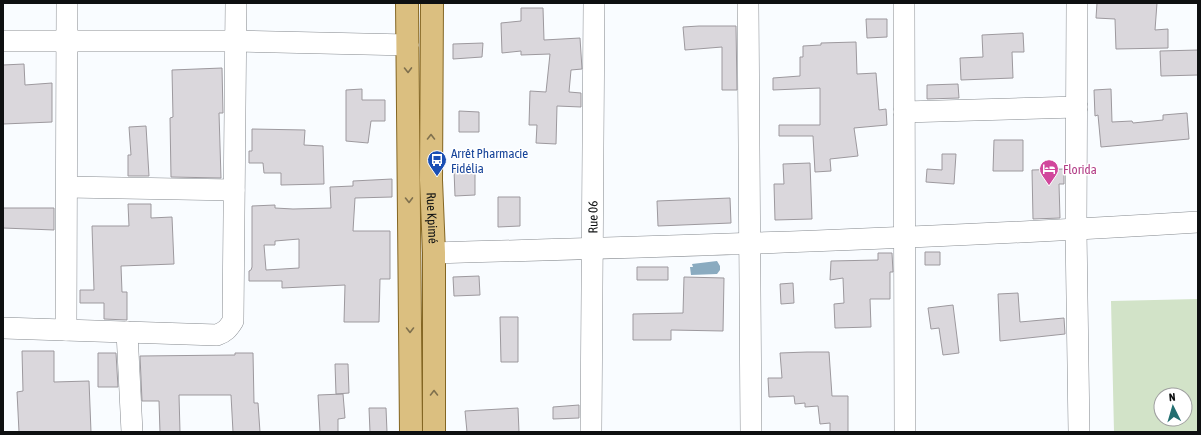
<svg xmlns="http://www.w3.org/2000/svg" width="1201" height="435" font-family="'Asap Condensed',sans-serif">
<rect width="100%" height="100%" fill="#f9fcff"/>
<path fill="#d2e3c8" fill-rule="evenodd" d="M1198 299V432H1114L1111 301ZM1161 395H1185V419H1161Z"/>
<path fill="#8aabc0" d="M717 261 720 266V270L717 274 691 275 690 267H693L692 264Z"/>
<path fill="#dad7dc" stroke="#9d999e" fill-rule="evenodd" d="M1097 3H1157L1155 30 1168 29V48L1116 49 1115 19 1096 18Z
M521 8H543L544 40 580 38 582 69 571 70 569 92 581 93V107L557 106 556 144 536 143 537 125H529L530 91 546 92 550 54 521 55V51L502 53 501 23 521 21Z
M866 19H887V37L867 38Z
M699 26H736L737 90H722V47L685 50 683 27Z
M1023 33 1024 52H1012L1013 78 961 80 960 58 983 57 982 35Z
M856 42 857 74 876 73 879 110 886 109 887 125 854 128 858 156 830 159 831 171 815 172 813 136H779V125H820V88L773 90V78L800 76V57H803V46L821 45V43Z
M483 43 482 57 453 59V44Z
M1198 50V75L1161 76 1160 51Z
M24 64 25 85 52 83V122L3 124V65Z
M222 68 223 113H219L221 178 171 177 170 118 173 117 172 70Z
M958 84 959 98 927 99V85Z
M362 89V100H385V121H371L368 143 346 141V90Z
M1111 89 1112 122 1132 121 1133 123 1163 120V115L1187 113 1189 139 1101 147 1098 115 1095 116 1094 90Z
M459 111 479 112V132H459Z
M146 126 149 176H128V155H131L129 127Z
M252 129 305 130 304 145 323 146 324 184 281 185V173H264L263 163H249V151H252Z
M994 140H1023V171H993Z
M942 154H956L954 184 926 182 927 169 942 170Z
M810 163 812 219 775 220 774 184H784L783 164Z
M475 169V195L455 196 454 170Z
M1064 169V184H1059L1060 218 1033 219 1032 170Z
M392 179V197L355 198 353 231H390V279H380L379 322H344L345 285 282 288V281H249V271L251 270 252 267V206L275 205V208L293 209 331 208 330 187 353 186V181ZM299 239V268L266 270 264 245H275V241Z
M498 197H520V226L498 227Z
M730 198 731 223 658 226 657 201Z
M128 204H151V218L172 217 174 264 121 266 122 292H127V320L104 319V303H80V290H94L92 226H129Z
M3 208H54V230L3 228Z
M925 252H940V265H925Z
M878 253H892L893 272H890V299H870L871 327 835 328 834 304 844 303 843 278 830 280 831 261 878 260Z
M637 267H668V280H637Z
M479 276 480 295 454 296 453 277Z
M684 277 724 278 723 331 671 330V340H633V314L683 313Z
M793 283 794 303 781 304 780 284Z
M1018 293 1020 322 1064 318 1065 334 1000 341 998 294Z
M953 305 959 353 943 355 939 328 931 329 928 308Z
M500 317H518V362H501Z
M22 351H54V382L89 381 91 432H19L17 392 23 391Z
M807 352H829L832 396H848V432H830V423L820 424 818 406 805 407V403L795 404 794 396 769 397 768 378H782L780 353Z
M98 353H116L118 387H98Z
M235 353H253L254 403H258L260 432H233L231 395H179L180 432H160L159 401H142L140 356 235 355Z
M335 364H348L349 393 336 394Z
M343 394 345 418 338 419V432H320L318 395Z
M579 405V418L553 419V407Z
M369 408H386L387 432H370Z
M518 408 519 432H467L465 411Z"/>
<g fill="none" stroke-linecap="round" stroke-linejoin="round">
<defs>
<g id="minor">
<path d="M748 3 751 432"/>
<path d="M904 3 905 432"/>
<path d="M1077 3 1076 230 1079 432"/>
<path d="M3 41H237L408 45"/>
<path d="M904 112 1077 107"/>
<path d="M67 187 234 190"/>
<path d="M434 253C689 246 944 238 1198 222"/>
<path d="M3 328 217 335C225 332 228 329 233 321L236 3"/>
<path d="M66 330 67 3"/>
<path d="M127 332 132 432"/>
<path id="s1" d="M591 432 594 3"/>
</g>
<g id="major">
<path d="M407 3 411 432"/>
<path id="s2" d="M432 3 431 180 434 253V432"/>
</g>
</defs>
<use href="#minor" stroke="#868a8f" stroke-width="22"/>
<use href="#major" stroke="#846623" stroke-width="24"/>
<use href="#minor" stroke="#fff" stroke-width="21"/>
<use href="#major" stroke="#dbbf80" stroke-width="22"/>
</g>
<defs><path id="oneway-chevron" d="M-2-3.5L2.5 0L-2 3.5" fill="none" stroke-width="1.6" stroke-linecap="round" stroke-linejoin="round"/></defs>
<g stroke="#7f704e">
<use href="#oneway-chevron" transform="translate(408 70) rotate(89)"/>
<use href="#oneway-chevron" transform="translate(431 137) rotate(-90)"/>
<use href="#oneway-chevron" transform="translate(409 200) rotate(89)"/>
<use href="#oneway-chevron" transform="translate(410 330) rotate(90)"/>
<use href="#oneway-chevron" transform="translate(434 393) rotate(-90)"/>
</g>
<defs>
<symbol id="bus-pin" viewBox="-11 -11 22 30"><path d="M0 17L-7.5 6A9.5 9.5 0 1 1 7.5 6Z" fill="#1a4fb4" stroke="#fff"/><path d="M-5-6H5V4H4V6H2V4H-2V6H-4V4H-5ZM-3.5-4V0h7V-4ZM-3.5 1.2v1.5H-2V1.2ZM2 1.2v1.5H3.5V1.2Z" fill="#fff"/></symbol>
<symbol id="hotel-pin" viewBox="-11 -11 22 30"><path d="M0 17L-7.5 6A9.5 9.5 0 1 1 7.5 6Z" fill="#d1479c" stroke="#fff"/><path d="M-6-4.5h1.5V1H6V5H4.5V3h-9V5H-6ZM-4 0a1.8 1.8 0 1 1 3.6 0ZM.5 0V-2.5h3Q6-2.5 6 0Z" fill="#fff"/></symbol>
</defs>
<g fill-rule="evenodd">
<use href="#bus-pin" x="426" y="149" width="22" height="30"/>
<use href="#hotel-pin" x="1038" y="158" width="22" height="30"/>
</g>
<g text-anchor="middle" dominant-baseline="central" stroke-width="3" stroke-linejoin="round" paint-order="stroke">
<g font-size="13" fill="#164399" stroke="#fff" text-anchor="start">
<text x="451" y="153">Arrêt Pharmacie<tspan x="451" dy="15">Fidélia</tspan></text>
</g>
<g font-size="13" fill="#b23c85" stroke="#fff" text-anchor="start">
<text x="1063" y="169">Florida</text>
</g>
<g font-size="13" fill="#0e1011" stroke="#fff">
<text stroke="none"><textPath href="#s2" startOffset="215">Rue Kpimé</textPath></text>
<text stroke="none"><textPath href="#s1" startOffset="215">Rue 06</textPath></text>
</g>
</g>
<rect width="1201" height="435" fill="none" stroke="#0e1011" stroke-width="8"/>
<g transform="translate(1173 407) rotate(355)"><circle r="19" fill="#ffffff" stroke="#9f9fa0"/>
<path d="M0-3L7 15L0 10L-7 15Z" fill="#226e70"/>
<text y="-6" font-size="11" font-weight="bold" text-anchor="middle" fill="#0e1011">N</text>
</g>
</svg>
